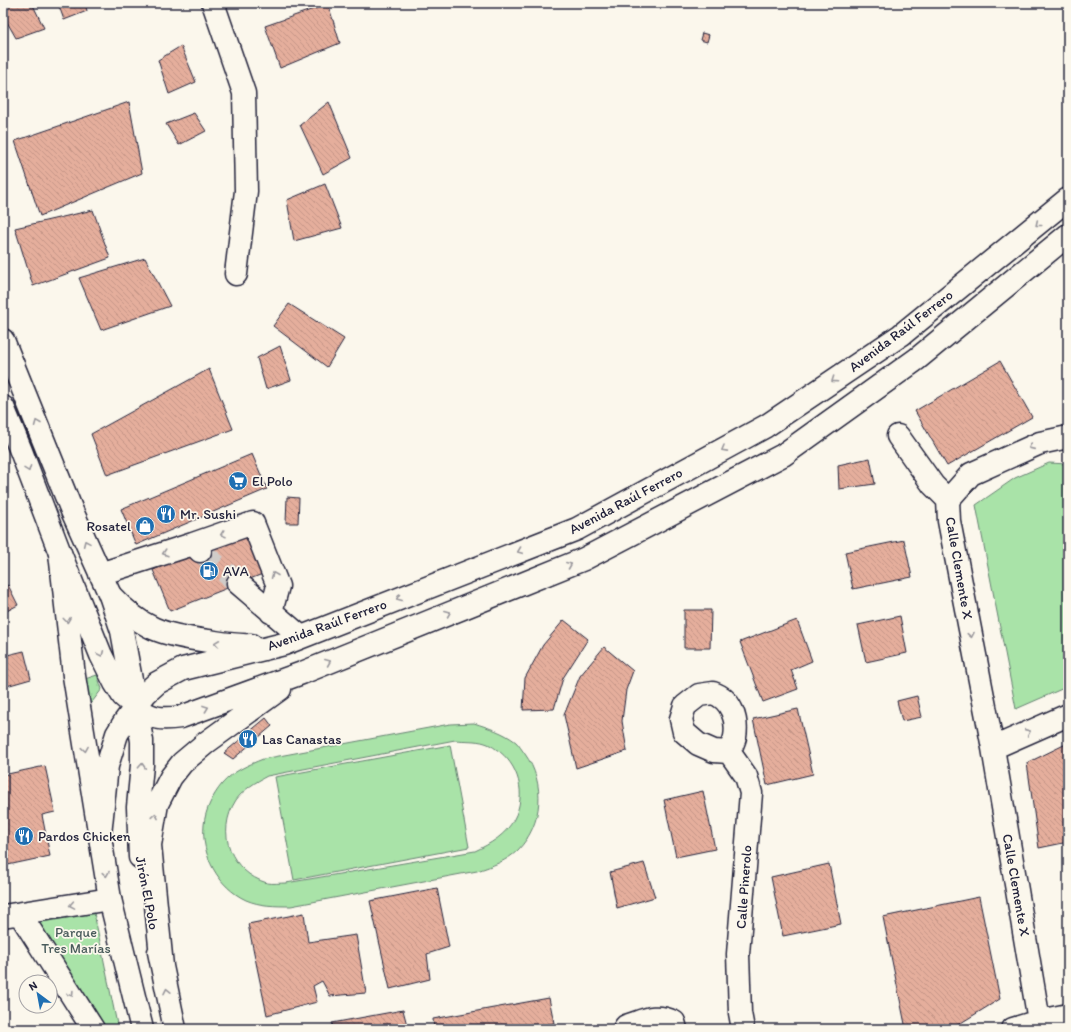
<svg xmlns="http://www.w3.org/2000/svg" width="1071" height="1032" font-family="Itim,sans-serif">
<defs>
<pattern id="grass-tufts" width="24" height="20" patternUnits="userSpaceOnUse"><rect width="24" height="20" fill="#a9e3a8"/><path d="M3 7l-1-3M5 7V3M7 7l1-3M15 17l-1-3M17 17v-4M19 17l1-3" fill="none" stroke="#91c292"/></pattern>
<pattern id="building-back-hatch" width="6" height="6" patternUnits="userSpaceOnUse"><rect width="6" height="6" fill="#e5ae9c"/><path d="M-1 5l2 2M0 0l6 6M5-1l2 2" fill="none" stroke="#c49587"/></pattern>
</defs>
<rect width="100%" height="100%" fill="#fbf7ec"/>
<filter id="ink" filterUnits="userSpaceOnUse"><feTurbulence type="fractalNoise" baseFrequency=".025" numOctaves="2"/><feDisplacementMap in="SourceGraphic" scale="8" xChannelSelector="R" yChannelSelector="G"/><feConvolveMatrix kernelMatrix="1 2 1 2 8 2 1 2 1" color-interpolation-filters="sRGB"/></filter>
<g filter="url(#ink)">
<path fill="url(#grass-tufts)" stroke="#668272" d="M97 675 102 689 86 710 82 680Z"/>
<path fill="#a9e3a8" stroke="#668272" fill-rule="evenodd" d="M1049 463 1068 464V682L1064 688 1016 709 976 505 1015 478Z
M474 723C489 728 503 732 516 742 519 745 522 750 525 754 546 783 543 824 518 850 507 861 492 866 477 871L291 906C275 906 260 906 246 900 218 887 201 855 204 825 205 810 213 795 222 784 233 771 248 765 263 759L450 724ZM455 740C464 741 476 740 485 743 489 744 493 747 496 749 519 764 527 795 514 819 506 835 490 844 475 851L286 883C280 883 273 884 267 883 231 872 215 833 236 800 244 789 256 782 267 776Z
M450 745 469 847 294 880 275 777Z
M94 913 118 1029H103L36 922Z"/>
<path fill="url(#building-back-hatch)" stroke="#22223b" d="M3 3H32L44 28 16 38 3 15Z
M58 3H85L87 11 64 20Z
M328 4 340 43 280 68 265 26Z
M702 33 709 35 707 42 700 40Z
M181 46 196 82 169 94 158 60Z
M129 102 142 173 40 216 15 141Z
M329 102 352 158 323 174 300 125Z
M194 113 206 131 179 145 166 124Z
M325 184 342 228 294 241 287 200Z
M93 210 110 258 33 286 15 228Z
M145 258 170 306 101 330 79 278Z
M289 304 344 339 327 367 273 326Z
M280 346 291 380 266 389 257 358Z
M1000 361 1032 417 947 466 915 411Z
M209 369 233 429 107 475 91 434Z
M252 454 267 489 136 545 121 509Z
M870 458 875 484 839 489 838 465Z
M287 497 299 498 298 523H286Z
M248 531 265 573 170 611 153 570Z
M904 540 912 577 853 589 845 552Z
M8 585 18 605 3 613V588Z
M684 610H711L710 648H684Z
M900 616 907 653 866 662 858 625Z
M564 620 588 639 563 678 554 709 523 710 525 678 543 645Z
M797 620 812 661 791 670 798 689 763 702 740 642Z
M604 647 633 671 626 690 622 721 627 751 576 768 564 715 580 676Z
M24 651 31 679 3 687V656Z
M917 696 922 717 902 721 897 701Z
M798 709 813 774 767 785 753 719Z
M266 718 272 726 233 759 224 753Z
M1068 743V842L1039 848 1027 763Z
M45 766 55 812 42 815 50 856 3 866V775Z
M703 791 715 849 676 857 664 800Z
M644 863 655 897 617 908 610 872Z
M829 864 841 924 783 936 771 877Z
M437 888 449 947 427 954 430 979 390 989 370 901Z
M979 897 1000 999 951 1029H906L883 917Z
M304 913 308 942 356 935 366 993 330 996 322 981 313 986 317 1002 267 1015 248 924Z
M549 998 554 1023 526 1029H434L433 1019Z
M403 1010 408 1029H334L332 1023Z"/>
<g fill="none" stroke-linecap="round" stroke-linejoin="round">
<path stroke="#d0ccc9" stroke-width="22" stroke-dasharray="22 11" stroke-linecap="butt" d="M200 551 238 583"/>
<defs>
<path id="minor" d="M213 3 244 93 246 191 236 274
M3 340 72 511 110 595 122 631 136 707
M3 407 21 451 60 553 101 655 115 683 123 696 136 707
M898 436 933 485 948 500
M193 544 253 523 278 586 271 612
M100 574 193 544 200 551
M238 583 300 636
M713 693C731 699 738 719 735 737 734 742 731 747 729 752L714 751 698 744 684 732 681 719 685 706 699 695Z
M993 748 1068 715
M729 752 746 776 751 793 738 954 740 1013 743 1029
M20 914 93 1029
M3 916 110 899
M1039 1021 993 748 949 521 948 500 971 474 1040 443 1068 437
M624 1029 626 1026C645 1020 655 1013 674 1022L676 1029
M1013 1029 1039 1021 1068 1015"/>
<path id="major" d="M60 553 74 676 110 899 142 1029
M110 595C142 629 162 635 208 641 222 643 236 646 251 645
M136 707C152 719 161 720 181 717L302 673 584 559 783 455 917 359 1068 235
M136 707 142 741V765L138 807 140 857
M100 835 107 766 117 734 125 721 146 693 157 683 183 669 284 644 577 529 766 426 901 335 1068 199
M159 952 175 1029
M162 966 150 845 157 804 171 777 182 763 207 742 280 689"/>
</defs>
<use href="#minor" stroke="#22223b" stroke-width="25"/>
<use href="#major" stroke="#22223b" stroke-width="25"/>
<use href="#minor" stroke="#fbf7ec" stroke-width="22"/>
<use href="#major" stroke="#fbf7ec" stroke-width="22"/>
</g>
<defs><path id="oneway-chevron" d="M-2-3.5L2.5 0L-2 3.5" fill="none" stroke-width="1.6" stroke-linecap="round" stroke-linejoin="round"/></defs>
<g stroke="#99979c">
<use href="#oneway-chevron" transform="translate(1038 224) rotate(141)"/>
<use href="#oneway-chevron" transform="translate(834 380) rotate(146)"/>
<use href="#oneway-chevron" transform="translate(37 423) rotate(-112)"/>
<use href="#oneway-chevron" transform="translate(1031 447) rotate(156)"/>
<use href="#oneway-chevron" transform="translate(724 449) rotate(151)"/>
<use href="#oneway-chevron" transform="translate(28 469) rotate(69)"/>
<use href="#oneway-chevron" transform="translate(223 534) rotate(161)"/>
<use href="#oneway-chevron" transform="translate(86 543) rotate(-114)"/>
<use href="#oneway-chevron" transform="translate(520 551) rotate(159)"/>
<use href="#oneway-chevron" transform="translate(165 553) rotate(162)"/>
<use href="#oneway-chevron" transform="translate(569 565) rotate(-22)"/>
<use href="#oneway-chevron" transform="translate(274 575) rotate(-112)"/>
<use href="#oneway-chevron" transform="translate(399 598) rotate(159)"/>
<use href="#oneway-chevron" transform="translate(448 613) rotate(-22)"/>
<use href="#oneway-chevron" transform="translate(67 620) rotate(83)"/>
<use href="#oneway-chevron" transform="translate(971 635) rotate(79)"/>
<use href="#oneway-chevron" transform="translate(217 643) rotate(-172)"/>
<use href="#oneway-chevron" transform="translate(101 654) rotate(66)"/>
<use href="#oneway-chevron" transform="translate(328 662) rotate(-23)"/>
<use href="#oneway-chevron" transform="translate(206 708) rotate(-20)"/>
<use href="#oneway-chevron" transform="translate(1028 732) rotate(-24)"/>
<use href="#oneway-chevron" transform="translate(85 749) rotate(81)"/>
<use href="#oneway-chevron" transform="translate(142 766) rotate(-87)"/>
<use href="#oneway-chevron" transform="translate(155 816) rotate(-80)"/>
<use href="#oneway-chevron" transform="translate(106 874) rotate(81)"/>
<use href="#oneway-chevron" transform="translate(72 905) rotate(170)"/>
<use href="#oneway-chevron" transform="translate(167 991) rotate(-102)"/>
<use href="#oneway-chevron" transform="translate(71 994) rotate(58)"/>
</g>
</g>
<defs>
<symbol id="supermarket-disc" viewBox="-11 -11 22 22"><circle r="9.5" fill="#1f6fb2" stroke="#fbf7ec"/><path d="M-6-5.5h2.5l.6 2H6L4.5 2H-2.5L-4.4-4H-6ZM-1.5 3.2a1.3 1.3 0 1 0 .1 0ZM3 3.2a1.3 1.3 0 1 0 .1 0Z" fill="#fff"/></symbol>
<symbol id="restaurant-disc" viewBox="-11 -11 22 22"><circle r="9.5" fill="#1f6fb2" stroke="#fbf7ec"/><path d="M-5-6h1v4h1v-4h1v4h1v-4h1v5L-1.5 .5V6h-2V.5L-5-1ZM5-6V6H3V1.5H1.5Q1.5-4 5-6Z" fill="#fff"/></symbol>
<symbol id="shop-disc" viewBox="-11 -11 22 22"><circle r="9.5" fill="#1f6fb2" stroke="#fbf7ec"/><path d="M-5-2.5h2.3a2.7 3.5 0 0 1 5.4 0H5L5.5 6h-11ZM-1.5-2.5h3a1.5 2.3 0 0 0-3 0Z" fill="#fff"/></symbol>
<symbol id="fuel-disc" viewBox="-11 -11 22 22"><circle r="9.5" fill="#1f6fb2" stroke="#fbf7ec"/><path d="M-5.5-6h7V0h2V4h1.3V-2.5L3-4.5l.8-.8L6-3V5H2.5V1h-1V6h-7ZM-4.2-4.7v3.2H.2V-4.7Z" fill="#fff"/></symbol>
</defs>
<g fill-rule="evenodd">
<use href="#supermarket-disc" x="227" y="470" width="22" height="22"/>
<use href="#restaurant-disc" x="155" y="503" width="22" height="22"/>
<use href="#shop-disc" x="134" y="515" width="22" height="22"/>
<use href="#fuel-disc" x="198" y="560" width="22" height="22"/>
<use href="#restaurant-disc" x="237" y="728" width="22" height="22"/>
<use href="#restaurant-disc" x="13" y="825" width="22" height="22"/>
</g>
<g text-anchor="middle" dominant-baseline="central" stroke-width="3.5" stroke-linejoin="round" paint-order="stroke">
<g font-size="14" fill="#22223b" stroke="#fbf7ec">
<text transform="translate(901 331) rotate(-37)">Avenida Raúl Ferrero</text>
<text transform="translate(626 501) rotate(-28)">Avenida Raúl Ferrero</text>
<text transform="translate(959 568) rotate(80)">Calle Clemente X</text>
<text transform="translate(327 625) rotate(-20)">Avenida Raúl Ferrero</text>
<text transform="translate(1016 885) rotate(80)">Calle Clemente X</text>
<text transform="translate(744 887) rotate(-86)">Calle Pinerolo</text>
<text transform="translate(147 893) rotate(79)">Jirón El Polo</text>
</g>
<g font-size="14" fill="#22223b" stroke="#fbf7ec" text-anchor="start">
<text x="252" y="481">El Polo</text>
<text x="180" y="514">Mr. Sushi</text>
<text x="131" y="526" text-anchor="end">Rosatel</text>
<text x="223" y="571">AVA</text>
<text x="262" y="739">Las Canastas</text>
<text x="38" y="836">Pardos Chicken</text>
</g>
<g font-size="14" fill="#4a5c5c" stroke="#fbf7ec">
<text x="76" y="932">Parque<tspan x="76" dy="16">Tres Marías</tspan></text>
</g>
</g>
<rect width="1071" height="1032" fill="none" stroke="#fbf7ec" stroke-width="16"/>
<rect x="8" y="8" width="1055" height="1016" fill="none" stroke="#22223b" stroke-width="1.5" filter="url(#ink)"/>
<g transform="translate(38 994) rotate(328)"><circle r="19" fill="#fbf7ec" stroke="#a4a2a5"/>
<path d="M0-3L7 15L0 10L-7 15Z" fill="#1f6fb2"/>
<text y="-6" font-size="11" font-weight="bold" text-anchor="middle" fill="#22223b">N</text>
</g>
</svg>
